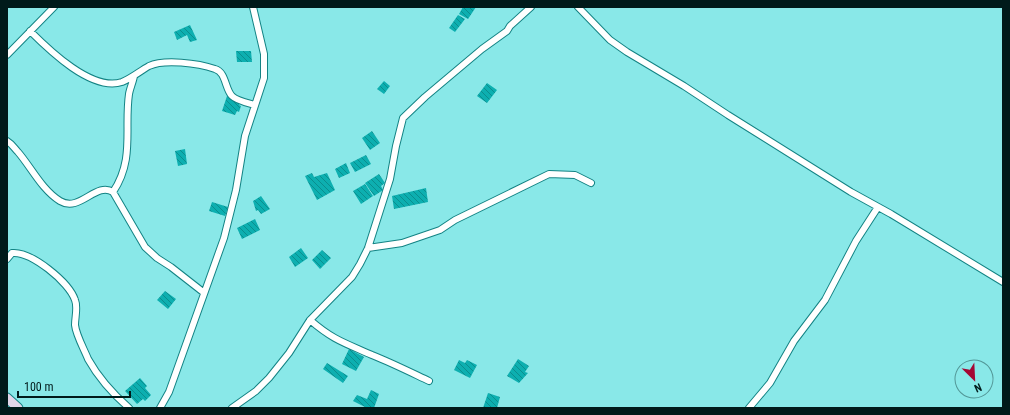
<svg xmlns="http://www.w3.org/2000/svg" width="1010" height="415" font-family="'Roboto Condensed',sans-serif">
<defs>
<pattern id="building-back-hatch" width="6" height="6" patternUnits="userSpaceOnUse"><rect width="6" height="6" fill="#0dafb0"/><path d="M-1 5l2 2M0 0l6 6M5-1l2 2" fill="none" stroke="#0a8e8e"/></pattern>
</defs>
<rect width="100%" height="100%" fill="#89e8e8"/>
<path fill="url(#building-back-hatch)" d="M463 7H476L468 19 459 14Z
M458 15 465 19 455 32 449 28Z
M190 25 197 40 190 42 187 35 177 40 174 32Z
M236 51H251L252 62H237Z
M384 81 390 86 384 94 377 89Z
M487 83 497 90 487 103 477 96Z
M227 96 241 101 239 105 241 106 239 112 237 111 235 115 222 111Z
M372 131 380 143 370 150 362 138Z
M185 149 187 164 178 166 175 151Z
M366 155 371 164 355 172 350 163Z
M346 163 350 173 339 178 335 169Z
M312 173 314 177 327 173 335 190 317 200 305 176Z
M379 174 385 183 381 186 383 190 374 196 365 183Z
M365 184 373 196 361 204 353 191Z
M426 188 428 202 394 209 392 196Z
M261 196 270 209 261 214 258 210 256 211 253 201Z
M212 202 228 207 225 216 209 211Z
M255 219 260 230 242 239 237 228Z
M301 248 308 258 295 267 289 257Z
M322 250 331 258 320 269 312 260Z
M165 291 176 299 168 309 157 300Z
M349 349 364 357 356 371 342 364Z
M518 359 529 366 525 372 528 373 519 383 507 376Z
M459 360 465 363 467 360 477 365 470 378 454 370Z
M327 363 348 376 343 383 323 369Z
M140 378 147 386 145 388 151 395 145 401 143 399 137 404 125 391Z
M371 390 379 394 374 408H367L353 401 357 395 367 399Z
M488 393 500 397 497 408H483Z"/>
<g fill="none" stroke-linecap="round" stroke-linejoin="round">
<defs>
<path id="minor" d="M578 7 610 40 627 52 684 86 728 115 851 192 891 214 1003 282
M30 31C49 50 92 92 122 82 132 78 140 71 149 66 164 59 198 63 215 69 226 72 225 89 232 96 237 101 248 103 255 105
M7 55 54 7
M134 76C133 82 130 88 129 94 124 129 135 159 113 192L145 247 157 258 171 267 203 292
M7 141C12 144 14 148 18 152 31 167 42 190 60 201 80 213 96 181 113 192
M368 248 402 243 440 230 455 220 549 174 575 175 591 183
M7 259 12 253C31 251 69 282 75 300 78 307 75 317 75 325 76 335 84 349 88 359 98 377 113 394 129 408
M310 320C333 340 345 343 372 355 392 363 410 372 429 381
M160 408 169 392 224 238 236 190 245 136 264 78V54L253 7
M232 408 256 391 269 378 289 353 310 320 352 277 360 264 368 248 390 179 396 146 403 118 425 97 482 49 507 31 510 26 531 7
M749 408 770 383 794 341 825 300 856 241 878 207"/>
<path id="secondary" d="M7 398 18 408"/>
</defs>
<use href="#minor" stroke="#138384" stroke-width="8"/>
<use href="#secondary" stroke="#138384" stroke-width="11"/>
<use href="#minor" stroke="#fff" stroke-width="6"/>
<use href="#secondary" stroke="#e3d6e9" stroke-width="9"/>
</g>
<rect width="1010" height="415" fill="none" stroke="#001a1a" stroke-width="16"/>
<g transform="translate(974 379) rotate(156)"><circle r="19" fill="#89e8e8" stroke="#529696"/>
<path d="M0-3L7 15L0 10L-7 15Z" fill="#a40834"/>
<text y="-6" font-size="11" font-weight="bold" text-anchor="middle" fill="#001a1a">N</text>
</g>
<path d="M18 391v6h112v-6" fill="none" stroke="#001a1a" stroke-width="2"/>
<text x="24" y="391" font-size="12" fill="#001a1a" stroke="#89e8e8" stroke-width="3" paint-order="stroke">100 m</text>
</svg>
